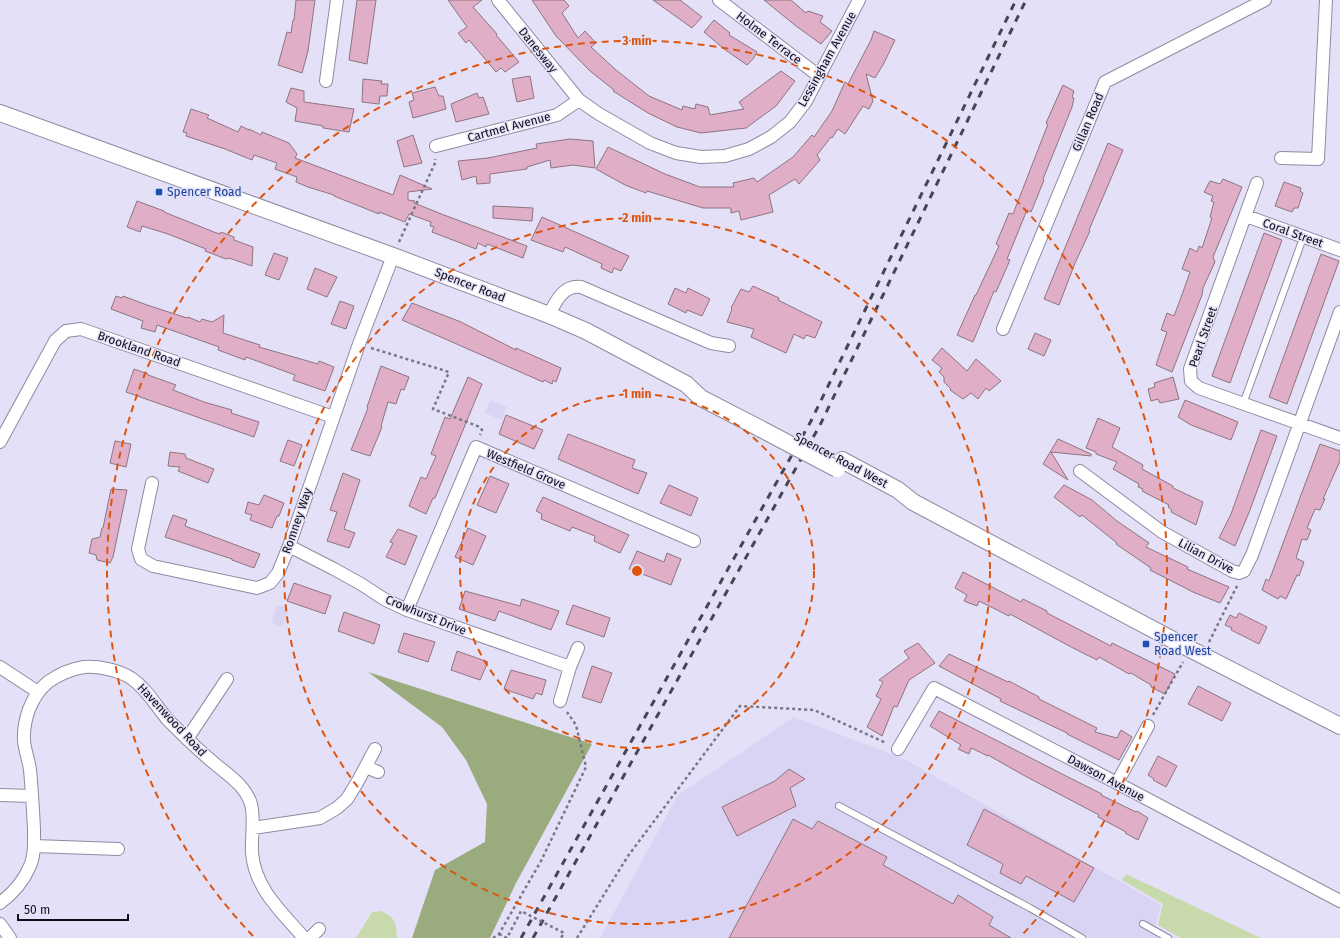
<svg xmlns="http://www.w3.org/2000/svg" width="1340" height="938" font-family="'Fira Sans',sans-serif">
<rect width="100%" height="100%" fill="#e4e0f8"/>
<path fill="#d9d4f3" d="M490 400 507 407 501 420 485 413Z
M277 605 289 608 282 627 271 623Z
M794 717 891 754 908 761 1161 905 1155 926 1176 938H600L678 795Z"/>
<path fill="#c8daab" d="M1126 874 1261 938H1181L1158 925 1163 904 1122 880Z
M381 911C396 918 396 922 397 938H356L372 912Z"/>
<path fill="#9aab7d" d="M368 672 592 744 516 883 490 938H412L435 870 485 842 487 804 466 760 442 727Z"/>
<path fill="#e0aec6" stroke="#8d7580" d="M296 0H315L308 51 302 73 278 65 287 32 291 33 293 20H294Z
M357 0H376L367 64 349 60Z
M448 0H482L473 7 497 34 496 35 519 62 505 72 501 68 496 72 469 40 466 43 458 33 467 27Z
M532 0H564L569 6 562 13 578 38 585 31 596 43 591 47 616 70 649 96 682 110 683 106 695 109 696 104 708 107 710 115 744 109 739 102 781 71 795 81 776 106 746 128 701 133 677 127 648 113 613 91 614 90 590 71 556 36Z
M653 0H680L702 17 692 28Z
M764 0H791L806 13 808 11 823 16 820 22 832 31 821 44 796 26Z
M714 20 730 33 729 35 757 52 753 59 747 65 724 49 704 32Z
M874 31 895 40 884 63 875 78 866 74 873 101 869 109 863 106 845 134 838 129 832 138 831 137 817 155 820 160 799 184 795 179 769 195 773 212 741 220 739 211 731 213V208H703L647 191 646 193 625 185 596 169 608 147 665 174 700 187H734L733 183 754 178 757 182 793 157 812 135 814 137 832 111 845 82 848 84 871 40Z
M530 76 534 98 517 102 512 79Z
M363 79 382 81 381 84H388L387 96H380L379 104 362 102Z
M1063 85 1074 91 1072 97 1074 98 1072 107 1043 179 1044 180 1031 212 1027 210 1007 259 1010 260 996 292 994 291 973 342 957 335 975 295H976L999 246 996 244 1009 213 1013 214 1048 124 1046 123Z
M435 87 439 96H443L446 109 413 118 409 102 414 100 412 93Z
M291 88 304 91V102L354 109 349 132 323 128V126L295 121 297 108 286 102Z
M477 93 479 98 483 97 489 114 456 122 451 104Z
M191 109 209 115 207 118 238 132 241 126 249 130V129L261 135 262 132 289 143 297 154 295 158 393 195 400 175 432 189 408 192V200L415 201 414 203 444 215 527 246 523 258 487 244 486 247 478 243 476 249 432 232 434 227 430 226 431 222 409 214 405 222 379 212V214L334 196V195L308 187 296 182 297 177 275 169 277 163 254 155 252 160 225 149 186 136 187 133 183 132Z
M413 135 422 163 404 167 397 141Z
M570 139 593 141 595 168 573 165 551 168 550 160 527 167V169L490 174V183L477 184 476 176 462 180 458 161 488 158 537 148 536 144Z
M1108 143 1123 150 1089 230 1090 231 1075 263 1059 305 1044 299Z
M1223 179 1242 187 1213 257 1215 262 1203 288 1202 295 1172 372 1156 365 1167 332 1161 330 1167 313 1174 316 1183 292 1190 272 1182 269 1190 248 1197 252 1199 246 1202 248 1212 218 1210 217 1214 202 1211 201 1213 196 1204 192 1210 181 1220 184Z
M1284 182 1301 188 1300 191 1303 193 1298 208H1294L1292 212 1275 206Z
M137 201 164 211V212L214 232 220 234 221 232 234 237V240L253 247 252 266 229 258 226 259 205 251 206 249 168 234 142 226 140 232 127 227Z
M493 206 533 208 532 221 493 218Z
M542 217 629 256 621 271 614 268 612 273 601 268 602 264 565 247 563 252 531 240Z
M1264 233 1282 240 1230 383 1212 376Z
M274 253 288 258 279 280 265 275Z
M1321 254 1339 261 1287 404 1269 397Z
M315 268 337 277 327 297 307 289Z
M753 286 779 298 778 300 822 322 815 338 806 335 804 339 794 334 786 353 751 337 754 329 727 322 732 309 731 308 741 289 749 292Z
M675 288 686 293 688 288 710 299 702 316 687 310 686 313 668 304Z
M116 296 122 298 123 296 147 305 187 318 188 317 200 322 202 319 212 322 224 315 223 333 260 345 259 347 318 364 319 361 334 367 325 391 293 380 295 375 246 357 245 360 218 350 219 347 157 325 155 332 141 328 143 321 111 309Z
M340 301 354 306 346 329 331 324Z
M412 303 461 322 516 350V348L561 368 556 382 553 380 552 384 544 380 543 382 402 320Z
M1035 333 1051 340 1044 356 1028 349Z
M942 348 967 371 976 359 1001 381 989 391 986 388 978 399 971 393 963 399 950 390 951 389 944 382V377L939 372 942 368 932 360Z
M381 366 409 377 404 390 401 389 396 404 388 402 381 426 382 427 370 456 351 450 368 408 367 407Z
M134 369 148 374V375L176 385 173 390 204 402 232 410 231 413 259 422 254 437 126 392Z
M468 377 482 384 435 498H433L426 514 409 506 421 477 426 479 436 456 431 454 445 417 450 419Z
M1173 377 1179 399 1160 403 1158 399 1151 401 1148 389 1155 387 1154 383Z
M1185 400 1238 422 1231 440 1191 425 1178 417Z
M506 415 543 430 534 449 499 434Z
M1098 418 1120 428 1112 447 1143 465 1142 469 1173 486V488L1203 502 1196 525 1171 512 1172 510 1168 507 1169 505 1142 491 1143 489 1138 487 1139 484 1113 469 1117 462 1096 454V452L1086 448Z
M1261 430 1277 436 1250 510 1235 546 1219 538 1231 514Z
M568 434 635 460 632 468 647 473 638 494 558 459Z
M1058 439 1091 454V456L1051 452 1068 480 1043 464Z
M288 440 302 445 294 466 280 461Z
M115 441 131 444 126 467 110 463Z
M1320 444 1340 451V461L1323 499H1325L1320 510 1315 509 1307 528 1311 530 1307 540 1302 539 1296 558 1304 562 1299 576 1297 575 1286 599 1280 596 1278 599 1262 590 1266 579 1269 581Z
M170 452 185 454 186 458 214 469 208 483 178 471 180 467 168 466Z
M343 473 360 480 344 529 355 533 349 548 327 541 337 512 330 510Z
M490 476 509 484 496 513 477 505Z
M669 485 698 498 691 516 660 503Z
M1064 485 1092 500 1117 521 1149 543 1146 547 1188 567 1187 569 1229 587 1220 603 1193 592 1150 570 1151 568 1116 544 1117 543 1082 515 1080 517 1054 497Z
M111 489 127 490 113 557 110 563 97 560 96 555 89 553 92 539 100 537 102 528H103Z
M264 495 284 503 279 516H277L272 528 250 520 252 515 245 513 248 502 259 505Z
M543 497 629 535 620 553 594 541 595 536 572 527 570 531 541 519 542 514 536 511Z
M173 515 187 520 185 526 260 554 254 568 232 560V559L165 537Z
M468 528 486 536 473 565 455 557Z
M398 529 417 536 405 565 386 557 393 543 390 542Z
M637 551 664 562 667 553 681 559 671 585 629 569Z
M963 572 1021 602 1023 599 1047 611V613L1111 646 1112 643 1175 674 1165 694 1151 687V685L1131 673 1129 674 1099 657 1097 660 1073 648 1010 614 1009 616 979 601 977 606 964 601 967 595 955 588Z
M294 583 331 596 325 614 287 601Z
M465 591 520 606 522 599 559 611 551 630 499 611 495 621 459 609Z
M573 605 610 618 604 637 566 624Z
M344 612 380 625 374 644 338 631Z
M1239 613 1267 627 1259 644 1231 630 1232 628 1225 625 1230 615 1236 618Z
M404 633 435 642 428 662 398 652Z
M918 643 935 663 909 680 897 707 894 706 882 736 867 727 881 699 876 696 883 682 879 680 909 658 904 651Z
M457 651 488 662 480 680 451 670Z
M949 654 1008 682 1009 681 1039 697V699L1097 728 1095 732 1117 738 1121 730 1132 737 1119 760 1067 734V733L1000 701 1001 699 939 666Z
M592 666 612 673 601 703 582 697Z
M511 670 546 680 542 695 536 693 533 699 504 689Z
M1198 686 1231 703 1222 721 1188 704Z
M939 711 1070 778 1102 794 1101 795 1136 812 1137 811 1148 818 1138 840 1125 833 1126 832 1098 817 1099 815 1025 776 988 755V756L971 748 969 754 958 749 961 745 930 726Z
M1158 756 1177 766 1166 787 1153 780 1154 779 1148 775Z
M789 769 805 779 790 788 796 806 737 836 722 807 775 781Z
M984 809 1094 868 1074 902 1026 876 1021 884 1000 873 1003 864 967 845Z
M793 819 812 829 818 821 887 857 883 865 953 904 958 895 993 917 989 925 1011 938H729Z"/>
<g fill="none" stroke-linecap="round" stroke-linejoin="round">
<defs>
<path id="lane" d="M1243 404 1303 238
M839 806 1030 908 1082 938
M1143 924 1168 938"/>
<path id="street" d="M498 0 579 100 599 114 650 143 676 153 701 157 725 156 749 149 771 137 790 122 806 101 859 0
M719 0 819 76
M326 81 337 0
M436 146 557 115 579 100
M1281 158 1318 159 1326 0
M1257 183 1190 369 1191 381 1199 388 1340 438
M1246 216 1340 250
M549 315C556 301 563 285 581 287L711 343 729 346
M1003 329 1105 82 1265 0
M0 442 55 341 66 331 81 329 333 417
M1080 471 1162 532 1232 571 1239 573 1244 571 1252 555 1340 312
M152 483 138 549 141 559 153 566 257 588 270 583 278 573 289 546 359 344 393 256
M289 546 334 569 361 584 384 599 407 610 570 667 560 701
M407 610 476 447 694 541
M0 667 38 692
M570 667 578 648
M187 739 227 679
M898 749 934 688 1117 783 1340 901
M366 767 378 772
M1117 783 1148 726
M0 795 32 796
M253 828 320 818 337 808 347 799 358 781 375 749
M34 846 118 849
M0 903C12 894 23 882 29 868 35 857 34 842 34 829 33 810 32 790 30 770 29 761 25 751 24 741 23 720 31 696 48 682 58 675 71 669 84 667 99 666 118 670 131 678 147 689 156 706 168 720 183 735 198 750 214 763 228 775 245 785 251 804 255 819 251 838 252 853 255 889 282 912 304 938
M0 924 10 938
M310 938 319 929"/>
<path id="secondary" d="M0 113 393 256 549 315 586 331 686 384 701 398 761 429
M842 460 898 490 913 502 1190 649 1340 726"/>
</defs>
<use href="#lane" stroke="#8f8ba1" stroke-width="8"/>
<use href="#street" stroke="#8f8ba1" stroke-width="14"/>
<use href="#secondary" stroke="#8f8ba1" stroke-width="18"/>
<path stroke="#797686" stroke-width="2.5" stroke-dasharray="3 3" stroke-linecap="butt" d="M399 242 435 163V159
M371 348 449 372 433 409 480 427 482 430 480 435
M1209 642 1237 586
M1153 715 1183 662
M493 938 499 934 541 861 586 767 576 725 567 712
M577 938 628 856 740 706 814 710 886 743"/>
<use href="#lane" stroke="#fff" stroke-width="6"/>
<use href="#street" stroke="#fff" stroke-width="12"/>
<use href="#secondary" stroke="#fff" stroke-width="16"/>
<path stroke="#484653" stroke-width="3" stroke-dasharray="7 7" stroke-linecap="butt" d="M521 938 811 421 1016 0
M533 938 820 425 1026 0"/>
<defs>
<path id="secondary-bridge" d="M761 429 837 469"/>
</defs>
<use href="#secondary-bridge" stroke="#8f8ba1" stroke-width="18" stroke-linecap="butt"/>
<path stroke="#797686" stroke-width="2.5" stroke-dasharray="3 3" stroke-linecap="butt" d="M499 934 507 938 521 911 564 933 561 938"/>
<use href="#secondary-bridge" stroke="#fff" stroke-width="16"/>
</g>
<g fill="none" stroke="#dd550c" stroke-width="2" stroke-dasharray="7 5">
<circle cx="637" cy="571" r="177"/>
<circle cx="637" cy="571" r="353"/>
<path d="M253 936A530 530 0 1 1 1021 936"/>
</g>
<g fill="#1a4fb4" stroke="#e4e0f8" stroke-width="1.5">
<rect x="155" y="188" width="8" height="8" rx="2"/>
<rect x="1142" y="640" width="8" height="8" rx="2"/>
</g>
<g text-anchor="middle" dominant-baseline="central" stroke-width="3" stroke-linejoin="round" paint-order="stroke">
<g font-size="12" fill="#0e0d15" stroke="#e4e0f8">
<text transform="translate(769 38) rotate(37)">Holme Terrace</text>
<text transform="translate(538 50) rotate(51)">Danesway</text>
<text transform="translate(827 59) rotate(-61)">Lessingham Avenue</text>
<text transform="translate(1088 122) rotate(-67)">Gillan Road</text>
<text transform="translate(509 127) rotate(-15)">Cartmel Avenue</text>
<text transform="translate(1293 233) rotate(20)">Coral Street</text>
<text transform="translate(470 285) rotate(21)">Spencer Road</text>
<text transform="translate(1203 337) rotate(-71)">Pearl Street</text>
<text transform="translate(139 349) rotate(19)">Brookland Road</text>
<text transform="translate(841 460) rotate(28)">Spencer Road West</text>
<text transform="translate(526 469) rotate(23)">Westfield Grove</text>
<text transform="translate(297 521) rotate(-71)">Romney Way</text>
<text transform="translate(1206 556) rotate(28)">Lilian Drive</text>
<text transform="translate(426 615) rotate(22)">Crowhurst Drive</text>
<text transform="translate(172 720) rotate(47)">Havenwood Road</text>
<text transform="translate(1106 778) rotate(28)">Dawson Avenue</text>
</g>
<g font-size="12" fill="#164399" stroke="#e4e0f8" text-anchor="start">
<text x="167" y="192">Spencer Road</text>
<text x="1154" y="637">Spencer<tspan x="1154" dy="14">Road West</tspan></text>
</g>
</g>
<circle cx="637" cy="571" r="6" fill="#dd550c" stroke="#e4e0f8" stroke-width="2"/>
<g font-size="12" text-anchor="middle" font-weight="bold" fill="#dd550c" stroke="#e4e0f8" stroke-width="3" stroke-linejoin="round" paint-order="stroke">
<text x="637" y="45">3 min</text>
<text x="637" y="222">2 min</text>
<text x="637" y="398">1 min</text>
</g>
<path d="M18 914v6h110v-6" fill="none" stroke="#0e0d15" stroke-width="2"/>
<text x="24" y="914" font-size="12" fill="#0e0d15" stroke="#e4e0f8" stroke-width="3" paint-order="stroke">50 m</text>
</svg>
